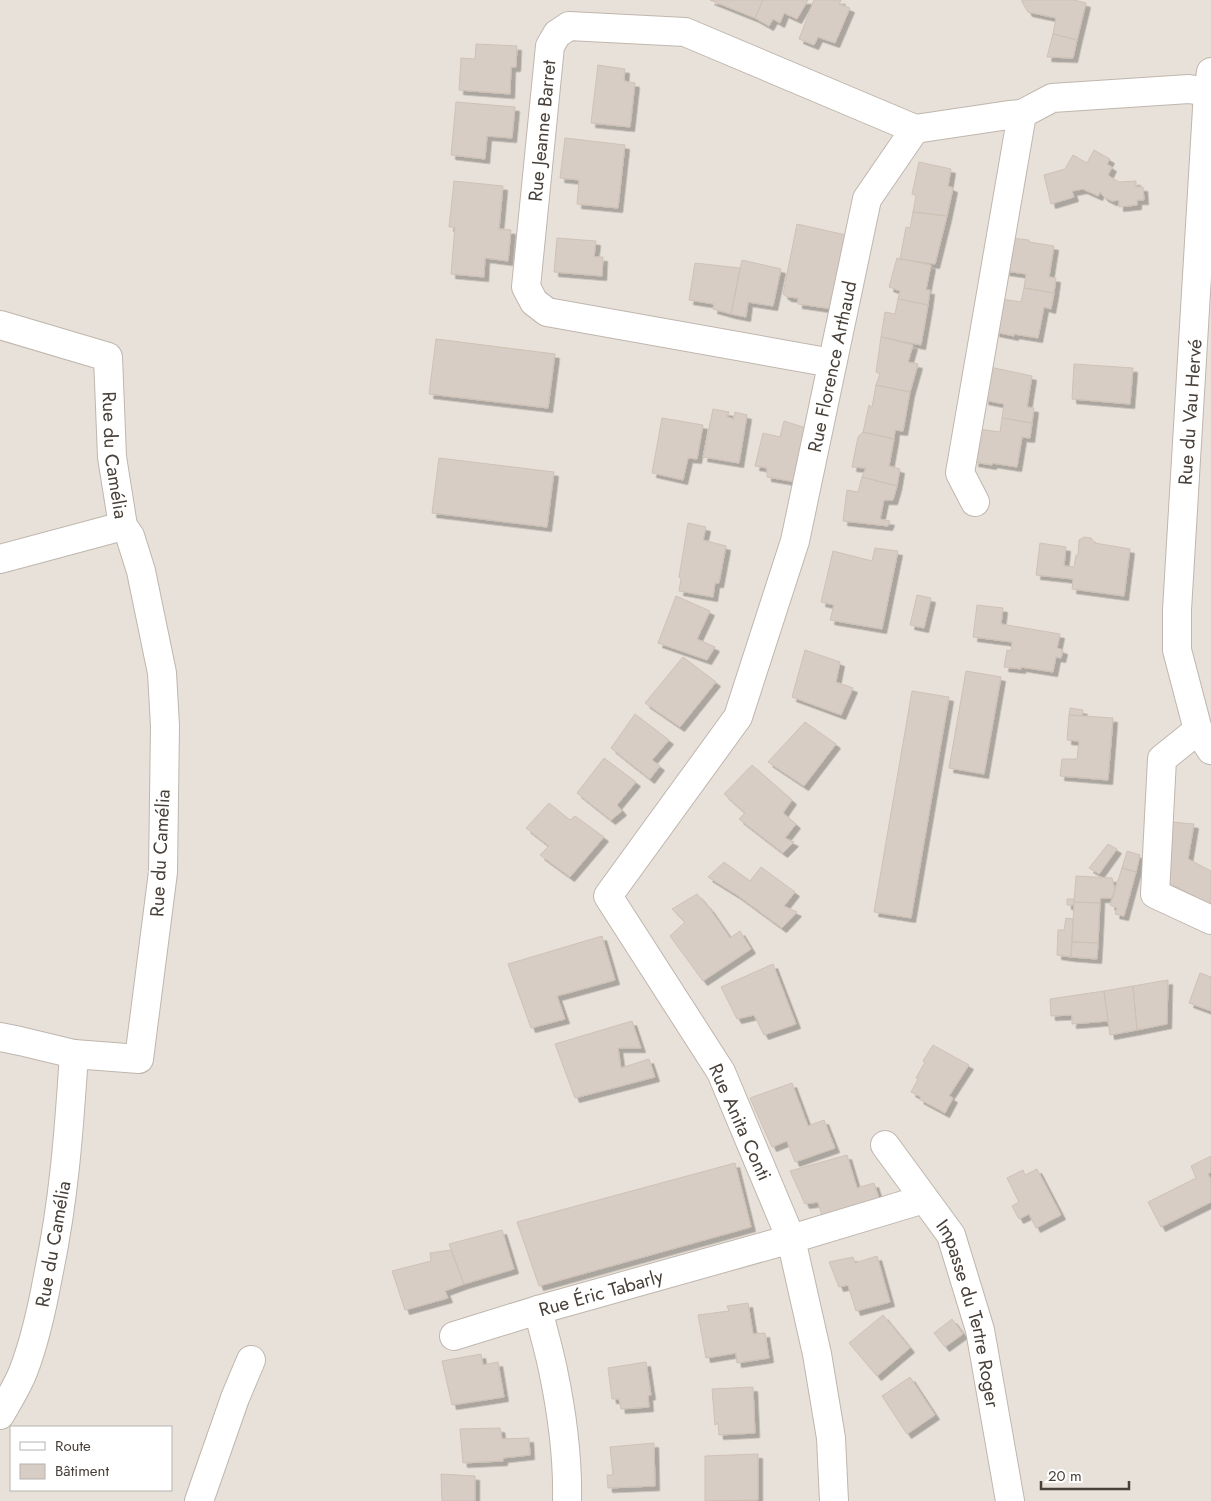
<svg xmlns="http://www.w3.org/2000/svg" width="1211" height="1501" font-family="Jost,sans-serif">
<defs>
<filter id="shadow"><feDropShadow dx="4.5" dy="4.5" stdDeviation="0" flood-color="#0004"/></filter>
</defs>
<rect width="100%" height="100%" fill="#f4f0eb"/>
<path fill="#e8e1d9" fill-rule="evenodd" d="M0 0H1211V1501H0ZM11 1427H171V1490H11Z"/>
<path fill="#d8cdc4" stroke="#cfc1b5" filter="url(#shadow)" d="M710 0H763L755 18Z
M763 0H808L797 19 784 13 780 23 773 19 769 26 755 18Z
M814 0H841L839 4 850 8 835 43 818 37 814 45 799 39Z
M1022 0H1074L1086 3 1077 40 1053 34 1056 18 1028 12 1022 2Z
M1053 34 1077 40 1073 58 1047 57Z
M476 44 517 46 516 67H511L510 94 459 90 461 58 475 59Z
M598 65 625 69 624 81 635 83 630 127 591 123Z
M456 102 515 107 512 138 487 136 485 159 451 155Z
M565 138 625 145 618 208 577 204 579 180 560 178Z
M1094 150 1110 159 1107 164 1112 167 1108 175 1112 178 1119 182 1136 181V187H1143L1144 200H1137V205L1119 207V200L1112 201 1104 197 1100 192 1098 196 1083 189 1072 191 1074 197 1051 204 1044 175 1065 169 1073 155 1087 163Z
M919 162 951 169 948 186 953 188 947 216 913 212 916 196 912 194Z
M454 181 503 186 499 229 511 230 508 261 485 258 484 277 451 274 455 227H449Z
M913 212 947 216 935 264 900 259 906 227 910 228Z
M797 224 846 235 833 309 798 304V298L787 297 783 294Z
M557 238 596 241 594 257H603L602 276 554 272Z
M1011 238 1029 240V242L1054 246 1049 277 1056 278 1054 293 1024 288 1026 274 1005 271Z
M897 258 931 265 926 290H930L928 305 898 299 900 291 889 287Z
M742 260 781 269 773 306 748 302 746 317 731 314Z
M695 263 740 268 731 314 713 309 714 304 689 300Z
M1024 288 1054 293 1051 309 1044 307 1038 338 1014 334V336L995 332 1001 299 1021 302Z
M898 299 928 305 921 345 881 337 885 312 895 314Z
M881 337 913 345 908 362 918 364 910 392 876 385 880 374 876 372Z
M436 339 555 354 548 408 429 394Z
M1074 364 1133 368 1130 404 1072 399Z
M990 367 1032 376 1027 407 1034 408 1032 423 1002 418 1004 404 984 400Z
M876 385 910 392 903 431 895 430 894 439 863 432 869 405 872 407Z
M713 409 729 412 727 417 734 419 735 412 747 415 739 463 703 457Z
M662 418 703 425 697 459 688 458 683 480 652 473Z
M1002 418 1032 423 1030 438 1022 437 1017 467 992 463V465L974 462 979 429 1000 432Z
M784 421 806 428 796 482 767 477V468L755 466 763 433 780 437Z
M863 432 894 439 889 466 900 469 897 486 862 477 866 468 852 467 858 437Z
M439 458 554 472 547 527 432 513Z
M862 477 897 486 893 500H884L880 519 890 521 888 526 843 521 847 490 858 492Z
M688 523 706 527 703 540 726 546 719 583H715L713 597 679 591 681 579 679 577Z
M1084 537 1091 538 1095 543 1130 549 1124 596 1072 589 1073 579 1036 575 1040 543 1066 547 1064 566 1074 567 1076 555H1078L1079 540Z
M875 548 898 551 882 629 830 620 834 605 821 602 833 551 872 561Z
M917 595 931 598 924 628 910 625Z
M676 596 710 611 697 639 715 647 707 660 658 643Z
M977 605 1003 608 1001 624 1060 634 1057 648 1063 650 1061 658 1056 657 1053 672 1021 667V669L1004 667 1007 650 1011 651 1012 642 973 637Z
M805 650 840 662 836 682 853 688 841 715 792 697Z
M683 657 716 682 680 727 645 703Z
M966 671 1001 677 984 774 949 768Z
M912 691 949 697 911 918 874 912Z
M1070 708 1083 710 1082 716 1069 715Z
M635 714 669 740 652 760 660 766 650 779 611 748Z
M1069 715 1113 718 1108 780 1060 776 1062 759H1077L1079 741 1067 740Z
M805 722 836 744 804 786 768 762Z
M604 758 636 782 617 805 622 811 611 820 577 793Z
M752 765 792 800 783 813 796 824 785 838 794 842 783 853 739 819 745 813 724 794Z
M549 803 570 820 575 816 604 837 570 877 540 855 549 846 526 828Z
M1172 822 1194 824 1188 859 1211 871V905L1169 883Z
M1108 844 1117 849 1099 874 1089 868Z
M1127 851 1140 855 1136 872 1122 868Z
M724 862 750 881 761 867 795 892 784 906 797 912 782 928 737 895 708 877Z
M1122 868 1136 872 1124 916 1115 914 1117 908 1110 905Z
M1076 876 1112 878 1115 890 1113 898H1100V903L1074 902Z
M697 894 710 909 730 938 740 931 751 949 703 981 670 936 685 922 672 909Z
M1067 899H1074V905H1067Z
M1074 902 1100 903 1098 943 1072 942Z
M1066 918 1073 919 1071 957 1057 955 1058 930H1064Z
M602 936 615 980 557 996 565 1019 531 1028 508 964Z
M1072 942 1098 943 1097 959 1071 957Z
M773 964 796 1024 764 1035 754 1015 737 1019 721 987Z
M1200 973 1211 977V1011L1189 1003Z
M1168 980 1167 1024 1137 1030 1133 986Z
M1133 986 1137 1030 1110 1035 1104 991Z
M1104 991 1108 1021 1072 1024V1015L1051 1016 1050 999Z
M632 1021 641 1048H618L621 1068 649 1059 655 1077 575 1098 555 1044Z
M933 1045 969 1065 949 1096 953 1098 945 1113 919 1099 921 1097 911 1092 918 1079 916 1078 925 1062 923 1061Z
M792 1083 808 1126 824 1120 835 1148 795 1162 787 1141 772 1147 750 1098Z
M847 1155 857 1188 874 1183 879 1198 822 1216 818 1202 805 1204 790 1171Z
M1211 1156V1172L1208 1174 1211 1180V1202L1161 1227 1148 1202 1196 1178 1191 1166Z
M735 1163 751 1227 539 1286 517 1222Z
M1037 1169 1061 1215 1036 1228 1029 1214 1019 1219 1012 1206 1019 1202 1007 1178 1023 1170 1025 1175Z
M502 1230 514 1269 464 1284 449 1244Z
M451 1250 464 1284 445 1291 448 1298 405 1310 392 1271 431 1261 430 1253Z
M877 1256 890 1302 856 1311 848 1285 839 1287 829 1262 853 1257 855 1263Z
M748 1303 753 1334 765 1333 769 1358 737 1363 736 1353 706 1358 698 1315 729 1311 727 1306Z
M883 1315 910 1348 877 1376 849 1343Z
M952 1319 963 1334 945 1347 934 1333Z
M481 1354 483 1365 498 1362 504 1397 452 1405 442 1361Z
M646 1362 651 1395 648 1396 649 1407 621 1409 619 1399H612L608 1368Z
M910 1377 935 1415 907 1434 882 1396Z
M753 1387 755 1433 719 1435 718 1423 715 1425 712 1389Z
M500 1428 502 1439 529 1438 530 1455 503 1458V1461L463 1463 460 1429Z
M654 1443 655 1486 608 1488 607 1475H613L610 1447Z
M758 1454V1500L705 1501V1456Z
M441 1474 475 1476V1501H442Z"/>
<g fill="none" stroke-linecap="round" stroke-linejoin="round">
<defs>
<g id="minor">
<path d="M1211 72 1208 92 1177 610V650L1198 730 1211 750"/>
<path id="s1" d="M0 325 108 357 112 457 123 526 130 536 141 571 162 673 165 726 163 872 139 1059 74 1054C69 1130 64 1201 48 1276 42 1309 35 1341 23 1372 17 1387 8 1401 0 1415"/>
<path id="s2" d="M832 363 547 312 534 302 526 287 550 46 557 34 569 26 685 32 915 129"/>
<path d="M975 502 960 473 1022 114 1052 98 1189 89 1208 92"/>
<path d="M0 559 123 526"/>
<path d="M1198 730 1162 759 1155 894 1211 920"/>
<path d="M0 1037 20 1041 74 1054"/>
<path id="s3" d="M885 1145 951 1235 980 1330 1010 1501"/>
<path d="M454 1336 538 1310"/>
<path d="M199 1501 235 1398 251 1360"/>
<path id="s4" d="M567 1501C568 1458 562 1413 553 1370 549 1350 543 1330 538 1310L791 1239 924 1199"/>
<path id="s5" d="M834 1501 831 1438 817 1354 791 1239 721 1072 608 896 738 717 795 541 867 199 915 129 1009 115 1022 114"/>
</g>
</defs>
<use href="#minor" stroke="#bfb6ae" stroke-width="30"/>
<use href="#minor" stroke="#fff" stroke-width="28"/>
</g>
<g text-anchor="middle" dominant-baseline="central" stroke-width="4" stroke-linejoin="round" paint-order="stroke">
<g font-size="19" fill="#484039" stroke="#fff">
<text stroke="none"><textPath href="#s2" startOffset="480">Rue Jeanne Barret</textPath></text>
<text stroke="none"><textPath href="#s5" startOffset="1241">Rue Florence Arthaud</textPath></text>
<text transform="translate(1190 412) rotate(-86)">Rue du Vau Hervé</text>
<text stroke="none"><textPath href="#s1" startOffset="211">Rue du Camélia</textPath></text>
<text transform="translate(160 853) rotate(-87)">Rue du Camélia</text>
<text transform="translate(740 1122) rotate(66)">Rue Anita Conti</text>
<text transform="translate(53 1244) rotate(-80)">Rue du Camélia</text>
<text stroke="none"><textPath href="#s4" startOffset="259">Rue Éric Tabarly</textPath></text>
<text stroke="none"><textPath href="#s3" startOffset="192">Impasse du Tertre Roger</textPath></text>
</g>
</g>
<rect x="10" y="1426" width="162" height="65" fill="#ffffff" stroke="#b6b3b0"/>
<rect x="20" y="1442" width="25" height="8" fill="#ffffff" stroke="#b6b3b0"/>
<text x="55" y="1451" font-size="15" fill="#484039">Route</text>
<rect x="20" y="1464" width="25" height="15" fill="#d8cdc4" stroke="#b6b3b0"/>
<text x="55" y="1476" font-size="15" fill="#484039">Bâtiment</text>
<path d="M1041 1481v8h88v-8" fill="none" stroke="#484039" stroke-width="2.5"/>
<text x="1048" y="1481" font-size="15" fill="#484039" stroke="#ffffff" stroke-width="4" paint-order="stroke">20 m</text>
</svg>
